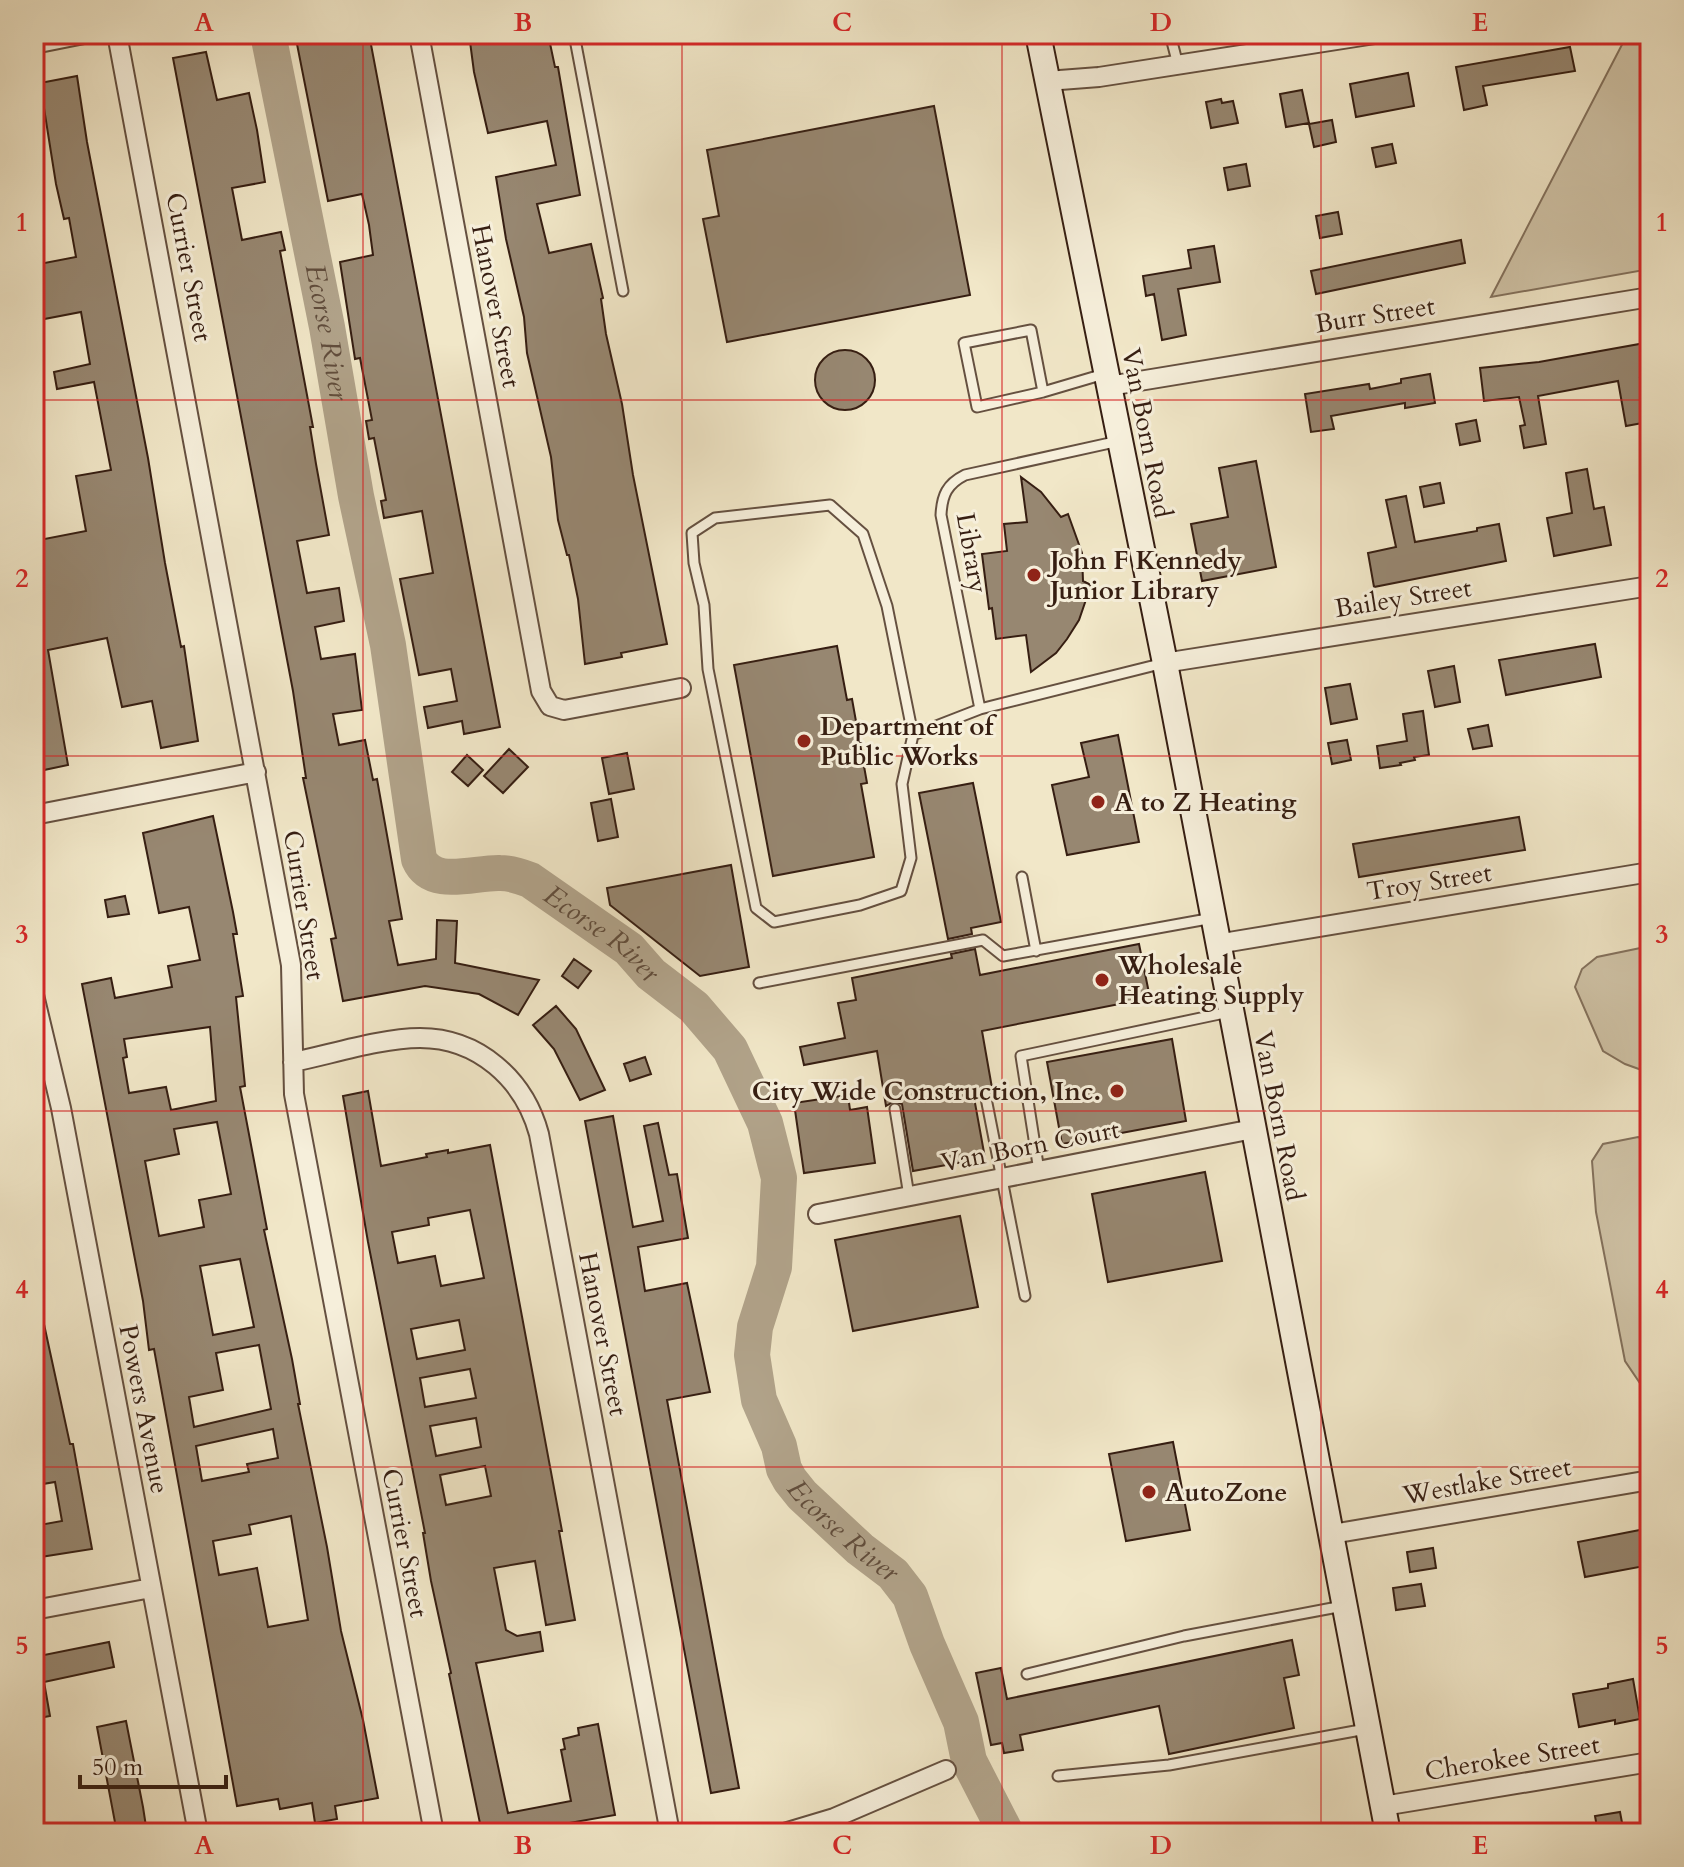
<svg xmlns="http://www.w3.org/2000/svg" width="1684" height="1867" font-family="Cardo,serif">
<rect width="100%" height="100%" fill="#f1e7c8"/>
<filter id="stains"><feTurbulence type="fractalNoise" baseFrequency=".0025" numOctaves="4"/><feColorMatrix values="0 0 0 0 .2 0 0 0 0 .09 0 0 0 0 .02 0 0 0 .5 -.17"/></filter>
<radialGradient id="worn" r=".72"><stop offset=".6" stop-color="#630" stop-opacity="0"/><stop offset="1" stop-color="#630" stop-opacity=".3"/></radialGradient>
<path fill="#d1c5a9" stroke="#84725e" stroke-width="2" d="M1650 34V269L1491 297 1627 35Z
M1650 946V1073L1625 1064 1603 1051 1575 987 1582 969 1597 957Z
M1638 1137 1650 1142V1398L1625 1361 1596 1212 1592 1161 1603 1144Z"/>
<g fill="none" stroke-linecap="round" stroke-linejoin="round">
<path stroke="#b1a38a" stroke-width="36" id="s1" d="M268 34 327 327 356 496 388 645 419 859C432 889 474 872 500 873 511 873 520 876 530 880L629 949 651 974 694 1007 730 1049 765 1123 779 1178 774 1267 755 1327 752 1355 759 1400 779 1446 784 1469 790 1480 802 1495 860 1549 893 1574 910 1596 927 1644 961 1722 969 1761 1006 1833"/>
</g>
<path fill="#978771" stroke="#361e12" stroke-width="2" fill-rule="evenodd" d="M295 34H369L500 727 464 734 462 721 428 728 424 707 457 701 451 669 419 675 400 579 433 573 422 511 384 518 381 501 386 500 374 438 369 439 366 421 372 420 360 358 355 359 340 262 373 255 369 225 362 194 328 201Z
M469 34H507L508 41 548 34 555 67H558L580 195 537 204 549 253 591 244 603 298 601 299 606 334 622 404 633 475 667 644 621 653 622 657 585 664 578 599 569 555H567L558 520 551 457 527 353 524 317 506 239 496 177 556 165 547 121 488 133 474 72Z
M1570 47 1575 71 1483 86 1487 105 1464 110 1456 67Z
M206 52 217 100 249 93 257 130 265 182 232 188 242 240 281 232 285 250 280 251 313 427H310L316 464 329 535 297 541 307 593 339 588 344 621 315 627 321 659 355 654 362 710 333 714 339 745 365 740 373 780 377 779 402 919 389 921 398 965 436 959 437 920 457 921 455 963 539 980 518 1015 479 994 425 986 343 1001 331 939 336 938 303 778H306L293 691 173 58Z
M1408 73 1414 106 1356 117 1350 84Z
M77 76 87 142 148 458 165 563 181 647 184 646 198 741 161 748 152 701 122 707 107 638 48 650 68 765 44 770 34 717V541L86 531 76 476 111 470 94 382 57 389 54 372 90 364 81 312 34 321V305H39L34 265 76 257 69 218 64 219 56 184 40 83Z
M1302 90 1309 123 1286 127 1280 94Z
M1221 99 1222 103 1233 101 1238 123 1211 128 1206 102Z
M934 106 970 295 727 342 703 219 719 216 707 150Z
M1332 120 1336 142 1314 147 1309 124Z
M1392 144 1396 163 1376 167 1372 148Z
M1246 164 1250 186 1228 190 1224 168Z
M1338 212 1342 234 1320 238 1316 216Z
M1461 240 1465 263 1316 294 1311 271Z
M1214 246 1220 282 1178 289 1186 335 1162 340 1154 294 1146 296 1143 276 1191 268 1188 250Z
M1645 343 1650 376 1640 378 1648 422 1626 426 1618 381 1538 396 1546 444 1524 448 1520 426 1525 425 1519 397 1484 401 1480 368 1539 362Z
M815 380a30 30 0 1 1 60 0a30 30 0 1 1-60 0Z
M1430 374 1435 403 1405 408V403L1331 416 1334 429 1311 432 1305 394 1369 384 1370 389 1401 383V379Z
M1476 420 1480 441 1460 445 1456 424Z
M1256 461 1276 567 1202 581 1191 524 1228 517 1219 468Z
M1587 469 1594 509 1604 507 1611 545 1554 556 1547 518 1572 513 1566 473Z
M1021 477 1041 492 1061 517 1068 514 1082 553 1083 581 1091 585 1079 620 1067 639 1056 653 1031 672 1026 635 996 639 992 608 989 609 982 554 1007 551 1004 524 1027 522Z
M1440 483 1444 503 1424 507 1420 487Z
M1406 496 1415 542 1477 531V528L1499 524 1506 561 1374 587 1368 553 1396 547 1386 500Z
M1595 644 1601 677 1506 695 1499 660Z
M837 646 847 700 852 699 867 783 861 784 874 857 773 876 734 665Z
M1454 666 1460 702 1435 707 1428 671Z
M1350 684 1357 719 1331 724 1325 688Z
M1423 711 1429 755 1414 757 1415 760 1400 763 1401 765 1380 768 1377 746 1407 741 1403 714Z
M1488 725 1492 746 1473 749 1468 729Z
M1118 735 1139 842 1067 855 1052 785 1089 777 1081 743Z
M1347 740 1351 760 1332 764 1328 743Z
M509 749 528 767 503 793 484 776Z
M627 753 634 789 609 794 602 758Z
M467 755 483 770 468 786 452 772Z
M973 783 1001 922 971 928 972 934 948 939 919 793Z
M611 799 618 837 598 841 591 803Z
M213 816 233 912 237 934H233L243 996 236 997 245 1086 240 1087 267 1229 264 1230 292 1359 300 1404H298L327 1547 341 1631 363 1720 378 1798 335 1806 337 1819 315 1823 312 1803 280 1809 278 1799 237 1806 154 1349 149 1350 143 1301 82 984 111 978 115 998 172 987 168 966 200 960 189 907 159 913 143 833ZM210 1027 216 1101 171 1110 166 1087 129 1093 123 1058 127 1057 124 1039ZM217 1122 231 1194 199 1200 204 1227 159 1236 145 1161 179 1154 174 1129ZM240 1259 254 1327 213 1335 200 1266ZM259 1345 271 1409 194 1427 189 1397 223 1390 216 1353ZM273 1429 278 1458 247 1464 249 1472 202 1481 196 1446ZM291 1516 308 1620 268 1627 257 1568 219 1575 213 1541 251 1534 249 1525Z
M1519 817 1525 850 1359 877 1353 844Z
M731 865 749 967 700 976 610 905 607 888Z
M125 896 129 914 108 917 105 900Z
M1139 944 1150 998 982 1031 992 1088 984 1086 973 1092 985 1158 913 1171 902 1104 893 1102 886 1106 877 1051 804 1065 800 1047 845 1038 838 1003 856 1000 852 978 952 958 951 954 975 949 980 975Z
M574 959 591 971 578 988 562 976Z
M556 1006 576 1029 605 1090 580 1100 554 1049 533 1025Z
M1172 1039 1186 1121 1062 1144 1047 1062Z
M645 1057 651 1074 630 1081 624 1064Z
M368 1091 381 1166 427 1157 426 1154 448 1150V1153L490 1145 562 1531H559L575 1620 546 1625 535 1561 494 1568 506 1630 517 1636 540 1632 543 1651 476 1663 508 1813 571 1801 561 1750 565 1749 563 1739 579 1735 578 1728 598 1724 615 1815 524 1831 482 1833 449 1674 451 1673 431 1581 423 1533H425L368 1242 343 1096ZM470 1210 484 1278 441 1286 435 1256 398 1263 392 1232 429 1225 428 1218ZM459 1320 465 1350 417 1359 411 1329ZM470 1369 476 1398 425 1407 420 1378ZM476 1418 481 1447 436 1456 430 1426ZM485 1466 491 1496 446 1505 440 1475Z
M848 1095 850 1110 867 1107 875 1163 804 1173 794 1103Z
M613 1116 633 1227 663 1221 644 1126 658 1123 669 1175 677 1174 688 1238 638 1247 645 1291 687 1283 710 1392 667 1400 739 1788 711 1793 585 1121Z
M1205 1172 1222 1261 1108 1282 1092 1194Z
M960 1216 978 1307 853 1331 835 1240Z
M42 1315 70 1444H73L92 1549 34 1558V1526L62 1521 55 1482 37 1485 34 1470V1457L42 1455 34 1414V1316Z
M1173 1442 1190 1530 1126 1541 1109 1454Z
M1650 1528V1565L1585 1577 1578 1542Z
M1433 1548 1436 1568 1410 1572 1407 1552Z
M1421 1584 1425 1606 1396 1610 1393 1588Z
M1292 1640 1299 1675 1284 1678 1294 1728 1169 1754 1159 1706 1020 1735 1023 1750 1004 1753 1002 1743 991 1745 976 1673 1001 1668 1007 1699Z
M109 1642 114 1667 44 1682 50 1716 34 1719V1657Z
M1633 1679 1640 1719 1615 1724V1720L1579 1727 1573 1694 1608 1688V1684Z
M126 1721 143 1807 147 1833H117L97 1727Z
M1620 1812 1624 1833H1598L1595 1816Z"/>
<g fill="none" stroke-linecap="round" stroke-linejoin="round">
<defs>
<path id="service" d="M574 34 623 291
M1170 34 1178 65
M1043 392 1031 330 964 343 977 407 1043 392 1104 374
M980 709 941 515C942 495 947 484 965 475L1119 441
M913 735 887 606 863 534 830 505 715 518 692 533 694 563 704 605 708 669 756 908 774 922 860 905 901 891 911 858 902 784 913 735 980 709 1164 663
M1022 877 1036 951
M759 983 983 940 1003 956 1213 918
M985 1093 1025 1296
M895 1109 909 1196
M1039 1171 1021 1056 1229 1012
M1027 1674 1184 1636 1343 1606
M1058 1776 1169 1765 1366 1729"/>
<path id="minor" d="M117 34 291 965 294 1094 434 1833
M419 34 541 691 550 706 564 710 681 688
M34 44 84 34
M1047 81 1099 77 1375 34
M1109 386 1650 297
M1164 663 1650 586
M34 815 256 772
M1217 944 1650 872
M34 995 61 1108 198 1833
M293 1062C332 1054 382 1038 420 1038 478 1038 524 1079 539 1134L670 1833
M818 1214 1253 1129
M1332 1534 1650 1480
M34 1610 151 1588
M1383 1806 1650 1762
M784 1833 834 1818 946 1770"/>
<path id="secondary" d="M1038 34 1164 658 1388 1833"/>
</defs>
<use href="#service" stroke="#655040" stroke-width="13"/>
<use href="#minor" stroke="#655040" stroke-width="22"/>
<use href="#secondary" stroke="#361e12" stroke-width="28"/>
<use href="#service" stroke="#f6efdb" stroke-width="9"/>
<use href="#minor" stroke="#f6efdb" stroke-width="18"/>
<use href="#secondary" stroke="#f6efdb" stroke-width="24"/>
</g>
<path fill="none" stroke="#d62828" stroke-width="2" stroke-opacity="0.55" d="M363 34V1833M682 34V1833M1002 34V1833M1321 34V1833M34 400H1650M34 756H1650M34 1111H1650M34 1467H1650"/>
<g fill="#8f2418" stroke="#f6efdb" stroke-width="3">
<circle cx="1034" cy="575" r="8"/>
<circle cx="804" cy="741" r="8"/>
<circle cx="1098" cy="802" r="8"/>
<circle cx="1102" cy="980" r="8"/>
<circle cx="1117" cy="1091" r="8"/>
<circle cx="1149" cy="1492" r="8"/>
</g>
<g text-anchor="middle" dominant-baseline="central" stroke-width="6" stroke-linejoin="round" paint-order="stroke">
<g font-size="26" fill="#361e12" stroke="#f6efdb">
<text transform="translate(189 267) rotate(79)">Currier Street</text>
<text transform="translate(496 306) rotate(79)">Hanover Street</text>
<text transform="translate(1375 315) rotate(-9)">Burr Street</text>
<text transform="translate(1147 433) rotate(79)">Van Born Road</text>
<text transform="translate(972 553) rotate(80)">Library</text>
<text transform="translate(1403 598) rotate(-9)">Bailey Street</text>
<text transform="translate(1429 882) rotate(-9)">Troy Street</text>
<text transform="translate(304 905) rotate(81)">Currier Street</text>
<text transform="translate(1279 1116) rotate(79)">Van Born Road</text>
<text transform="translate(1030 1146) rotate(-11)">Van Born Court</text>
<text transform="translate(603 1334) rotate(79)">Hanover Street</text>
<text transform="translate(144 1409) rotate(79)">Powers Avenue</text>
<text transform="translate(1487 1481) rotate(-10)">Westlake Street</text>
<text transform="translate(405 1543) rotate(79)">Currier Street</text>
<text transform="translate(1512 1758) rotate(-9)">Cherokee Street</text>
</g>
<g font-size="26" font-weight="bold" fill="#361e12" stroke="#f6efdb" text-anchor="start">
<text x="1050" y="560">John F Kennedy<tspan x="1050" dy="30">Junior Library</tspan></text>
<text x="820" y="726">Department of<tspan x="820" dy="30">Public Works</tspan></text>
<text x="1114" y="802">A to Z Heating</text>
<text x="1118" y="965">Wholesale<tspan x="1118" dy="30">Heating Supply</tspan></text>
<text x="1101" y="1091" text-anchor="end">City Wide Construction, Inc.</text>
<text x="1165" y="1492">AutoZone</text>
</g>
<g font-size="28" font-style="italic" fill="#614d3c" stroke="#f6efdb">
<text stroke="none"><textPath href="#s1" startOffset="304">Ecorse River</textPath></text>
<text stroke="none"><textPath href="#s1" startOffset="1048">Ecorse River</textPath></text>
<text stroke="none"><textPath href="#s1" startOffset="1746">Ecorse River</textPath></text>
</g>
</g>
<rect width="1684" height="1867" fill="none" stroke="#f1e7c8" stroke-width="88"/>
<path d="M80 1775v12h146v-12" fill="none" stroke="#361e12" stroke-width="4"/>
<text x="92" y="1775" font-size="24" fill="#361e12" stroke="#f6efdb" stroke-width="6" paint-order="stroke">50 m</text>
<rect x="44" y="44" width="1596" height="1779" fill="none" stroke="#d62828" stroke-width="3"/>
<g font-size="26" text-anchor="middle" font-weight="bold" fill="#d62828">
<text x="204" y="31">A</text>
<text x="523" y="31">B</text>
<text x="842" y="31">C</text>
<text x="1161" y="31">D</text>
<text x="1480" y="31">E</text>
<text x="22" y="231">1</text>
<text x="1662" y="231">1</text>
<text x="22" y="587">2</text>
<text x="1662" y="587">2</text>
<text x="22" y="943">3</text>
<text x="1662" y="943">3</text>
<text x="22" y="1298">4</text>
<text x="1662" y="1298">4</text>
<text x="22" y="1654">5</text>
<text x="1662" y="1654">5</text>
<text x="204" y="1854">A</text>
<text x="523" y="1854">B</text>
<text x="842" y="1854">C</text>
<text x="1161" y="1854">D</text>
<text x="1480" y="1854">E</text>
</g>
<rect width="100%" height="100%" filter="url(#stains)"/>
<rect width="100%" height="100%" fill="url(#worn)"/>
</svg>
